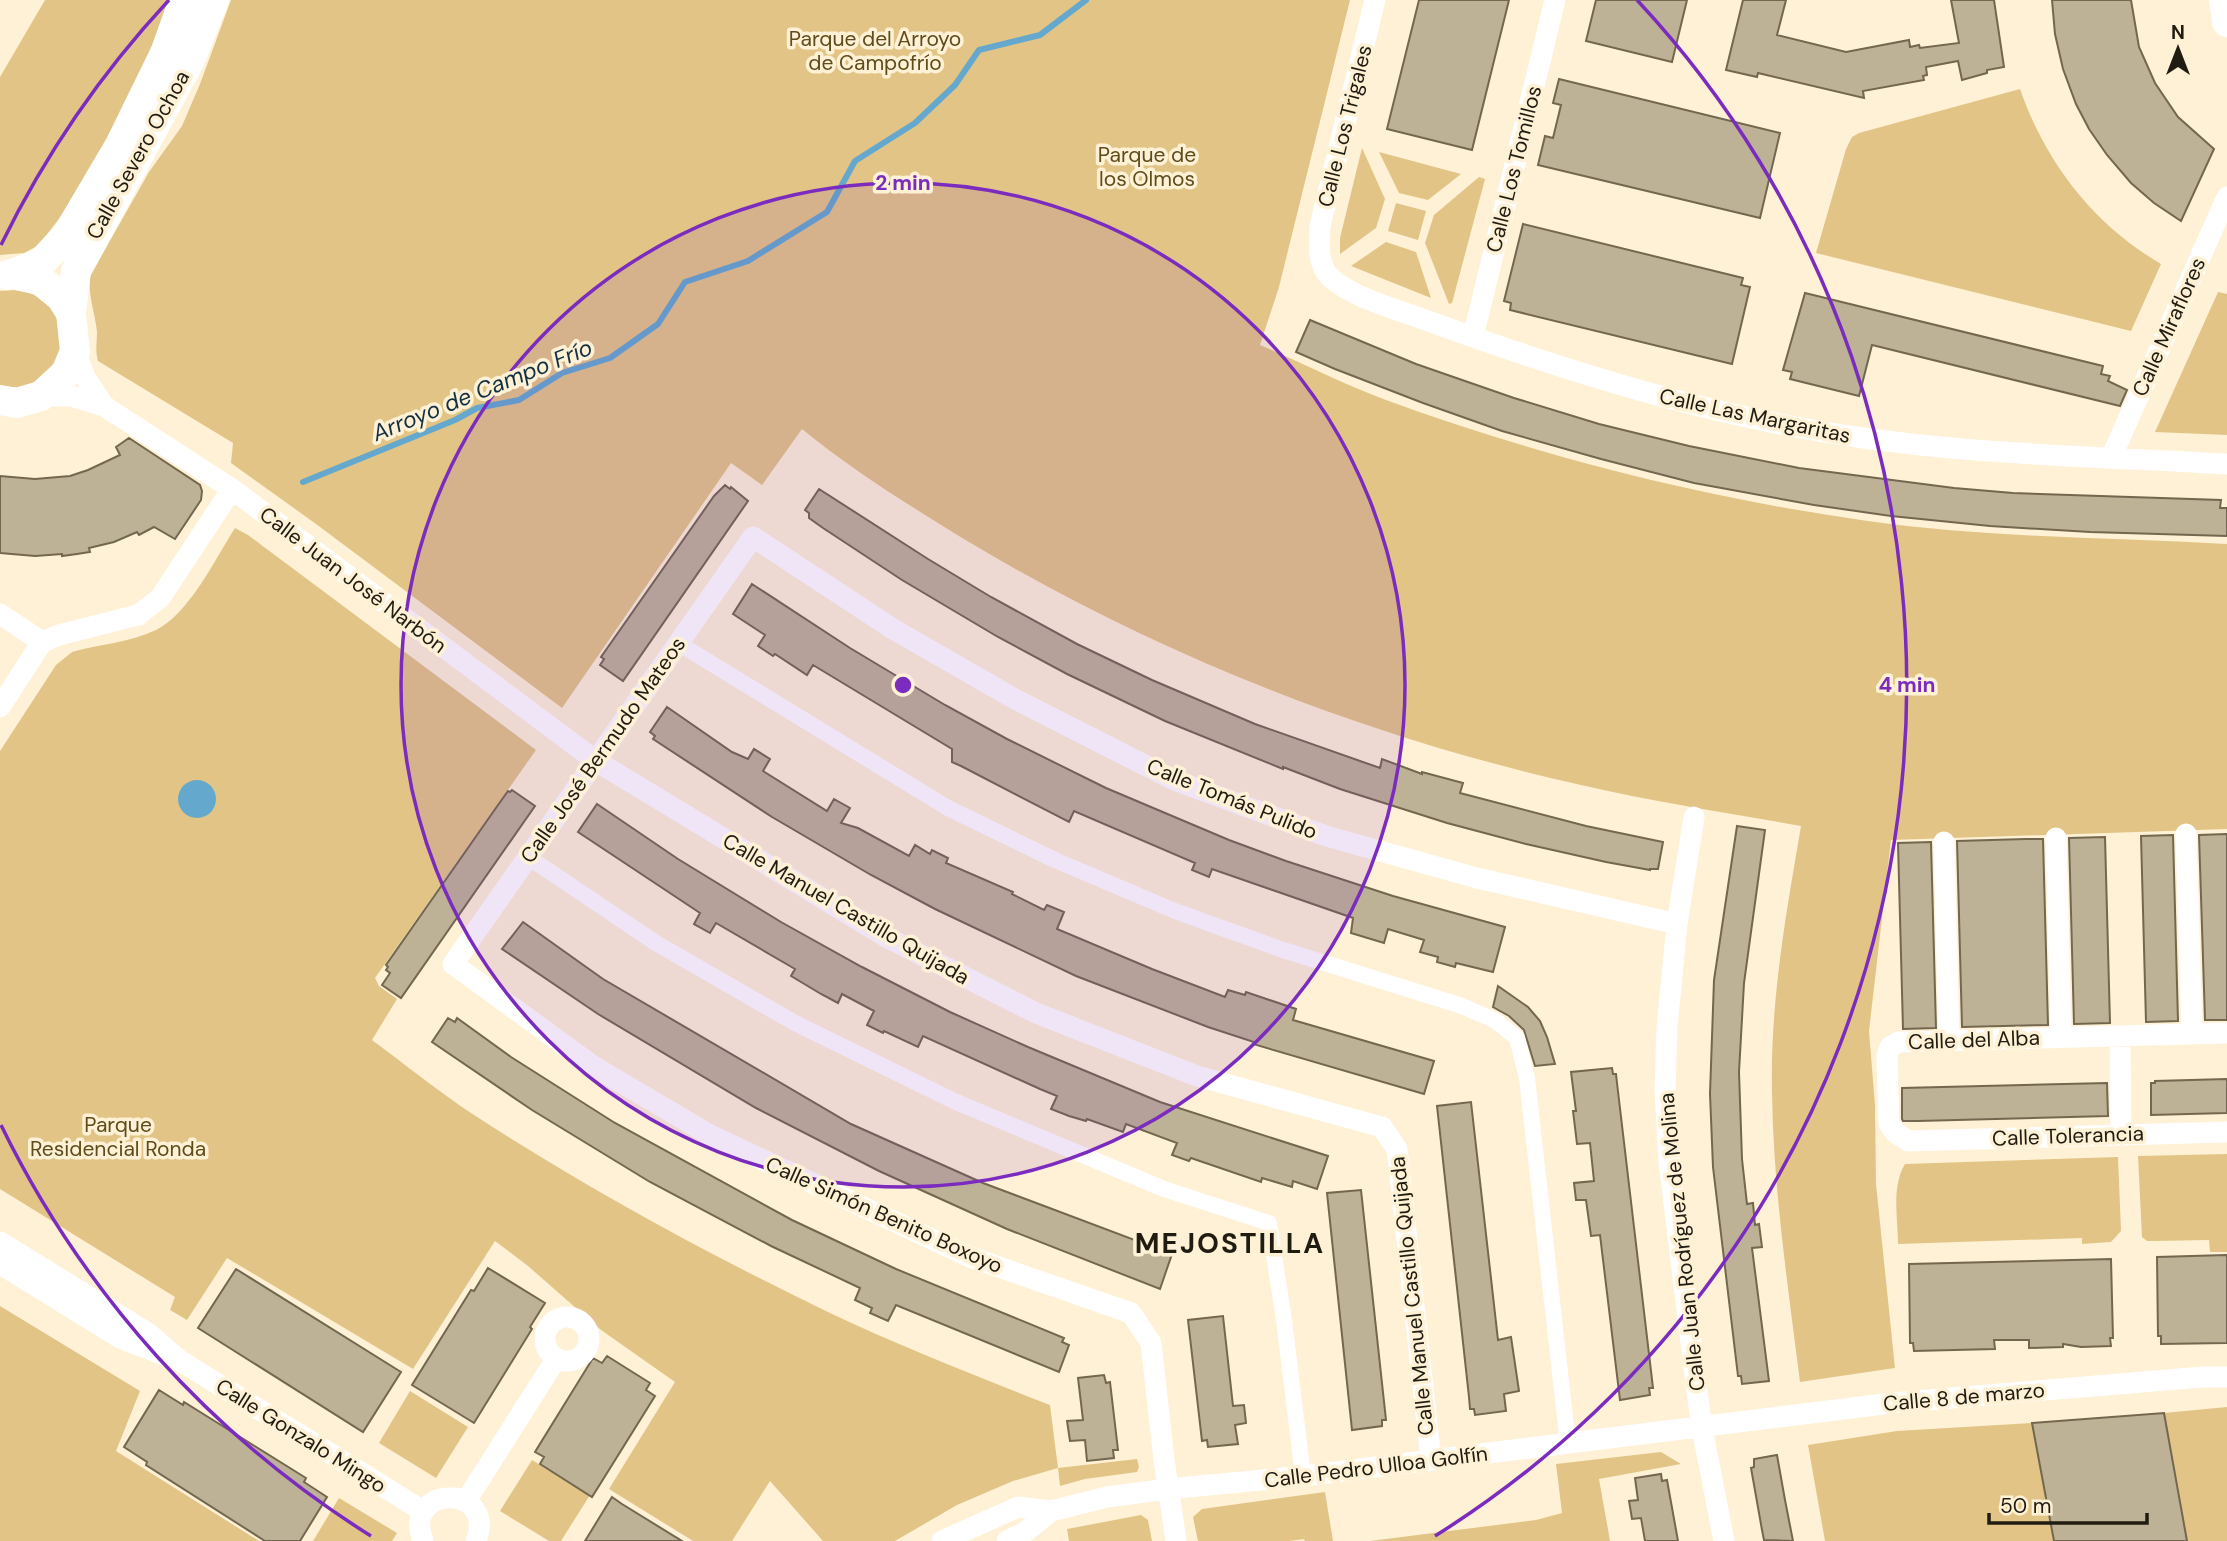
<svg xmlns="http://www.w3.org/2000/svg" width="2227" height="1541" font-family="'DM Sans',sans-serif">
<rect width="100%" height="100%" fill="#fef1d5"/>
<path fill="#e2c586" d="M45 0H169L144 67 99 156 61 216 39 245 24 253 0 255V77Z
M231 0H1350L1279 287 1260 345C1302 363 1343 384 1386 400 1542 457 1704 498 1868 521 1987 538 2107 537 2227 544V829L1891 840 1869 1031 1875 1105 1876 1184 1895 1368 1800 1382C1788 1286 1773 1188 1772 1091 1770 1002 1786 914 1801 826 1728 813 1654 802 1581 785 1358 735 1140 648 946 528 896 497 847 466 802 429L762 485 731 463 562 708 316 524 231 463 233 443 98 361C95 351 97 342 97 332 95 312 88 297 90 276L149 172 182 126 200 84Z
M2020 89C2046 163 2093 224 2161 264L2131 331 1816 253 1846 149 1852 137 1859 133Z
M1362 148 1385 199 1376 228 1340 254V238Z
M1379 152 1461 174 1428 200 1399 193Z
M1479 177 1485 179 1452 303 1449 304 1425 243 1434 215Z
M1396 203 1426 211 1418 240 1388 231Z
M1386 242 1416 252 1431 298 1351 266Z
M16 290C21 291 27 292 32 294 85 317 62 396 0 387V291Z
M2218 292 2227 294V435L2155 432Z
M235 528 248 535 536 750 375 978 379 986 397 999 372 1040C406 1065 439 1092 474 1115 588 1189 708 1254 830 1313 902 1347 976 1376 1050 1405L1058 1468 1137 1459 1139 1467 1137 1472 1085 1479 1060 1486 1058 1468 1013 1481 957 1505 895 1541H823L770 1481 732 1541H693L609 1489 675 1382 601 1330 528 1266 495 1241 413 1369 227 1258 187 1320 170 1310 175 1297 0 1189V751L56 665 72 652C99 644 129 643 156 630 189 614 215 559 235 528Z
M2227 1154V1252H2210L2209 1240 2153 1241H2147L2142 1237 2138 1156Z
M2118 1157 2121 1231 2111 1242 2082 1244V1238L1898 1244C1898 1219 1891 1187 1905 1164Z
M0 1306 140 1391 116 1451 259 1541H0Z
M410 1391 468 1427 436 1478 379 1443Z
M2227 1407V1541H2187L2164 1413Z
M2032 1423 2054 1541H1825L1808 1445 1897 1431Z
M1661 1452 1681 1464 1599 1479 1610 1541H1370L1536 1520 1562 1513 1556 1464Z
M532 1460 590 1495 561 1541H549L500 1511Z
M1325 1492 1333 1541H1305L1304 1539 1289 1541H1198L1193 1517 1202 1509Z
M339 1498 397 1533 392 1541H313Z
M1141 1515 1148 1520 1152 1541H1069L1067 1529Z"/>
<path fill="#64a9cd" d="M178 799a19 19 0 1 1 38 0a19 19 0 1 1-38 0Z"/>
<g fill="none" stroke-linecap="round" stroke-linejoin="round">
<path stroke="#64a9cd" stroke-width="6" d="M303 482 455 420 477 408 519 400 562 373 610 358 658 324 685 282 748 261 827 212 855 161 915 123 955 85 979 50 1040 35 1086 0"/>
</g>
<path fill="#bdb196" stroke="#73674f" stroke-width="2" d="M1419 0H1509L1472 150 1387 129Z
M1596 0H1687L1672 62 1586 41Z
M1743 0H1786L1777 35 1846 52 1909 40 1910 47 1919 45 1920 48 1959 43 1951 0H1994L2004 67 1987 70V73L1962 80 1958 61 1926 67 1927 75 1923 76 1924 80 1863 91 1864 98 1758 73 1757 77 1726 70Z
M2052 0H2131L2139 47 2155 83 2178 117 2214 149 2181 221 2154 203 2131 183 2107 155 2089 129 2076 104 2063 69 2055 34Z
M1559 79 1780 133 1760 218 1538 165 1545 136 1553 138 1561 105 1553 103Z
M1523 224 1743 278 1741 285 1750 287 1732 364 1510 310 1511 303 1504 301Z
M1805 293 2103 366 2101 374 2110 376 2108 381 2127 390 2120 406 1872 345 1859 396 1790 379 1792 372 1783 370Z
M1310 320 1416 364 1514 398 1599 424 1689 446 1799 468 1954 488 2013 493 2221 500 2220 508H2227V536L2090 532 1990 526 1891 516 1814 505 1694 483 1601 459 1502 431 1423 403 1335 369 1296 352Z
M129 438 200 485 202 491 201 500 175 539 154 527 139 535 137 532 114 542 89 548 90 552 77 554 62 556V554L35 556 0 553V476L35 479 70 476 88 470 120 455 116 447Z
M725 485 730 489 731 487 748 501 623 681 600 665 604 659 601 657 714 496Z
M819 489 928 559 991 597 1077 644 1152 680 1255 724 1380 768 1382 759 1422 774V772L1463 783 1460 793 1586 826 1663 842 1658 869H1650V870L1606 862 1526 844 1447 823 1340 789 1283 767V769L1165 721 1067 674 998 637 902 580 823 528 809 518V513L805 510Z
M752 584 850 648 945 705 1007 739 1106 788 1229 840 1286 861 1393 896 1505 927 1493 972 1456 963 1455 967 1437 962 1438 957 1420 952 1424 940 1388 929 1384 943 1351 933 1353 918 1212 869 1209 877 1192 870 1195 863 1074 811 1069 822 961 766 952 762V749L813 665 807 675 775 654 773 656 758 646 765 635 733 614Z
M667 707 732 752 748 759 754 749 770 759 763 771 827 811 834 799 850 808 841 823 858 828 909 856 915 845 930 854 932 850 948 858 946 863 1013 892 1012 894 1044 910 1047 905 1064 912 1057 929 1152 969 1225 997 1228 990 1245 995 1246 992 1296 1009 1293 1020 1434 1061 1424 1094 1253 1044 1254 1042 1208 1027 1076 976 935 909 871 875 772 817 653 739 655 736 650 732Z
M512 790 535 806 401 998 382 985 390 973 386 970 388 967 386 965 498 805 508 791 510 792Z
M597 804 678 859 781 922 862 967 950 1012 1028 1047 1160 1102 1328 1156 1317 1189 1293 1181 1292 1187 1262 1178 1261 1182 1191 1158 1189 1161 1172 1155 1177 1143 1126 1124 1123 1132 1087 1119 1086 1121 1069 1116 1051 1109 1057 1096 1040 1089 923 1036 918 1047 884 1031 883 1033 867 1025 874 1011 842 994 838 1003 821 994 791 976 795 969 716 923 710 933 694 924 700 913 578 832Z
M1737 826 1765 830 1744 983 1739 1072 1742 1159 1747 1204 1753 1203 1755 1225 1759 1224 1762 1247 1752 1248 1769 1381 1742 1384 1741 1376H1738L1713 1167 1710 1094 1714 980Z
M2227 834V1020H2205L2199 835Z
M2173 835 2178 1021 2146 1022 2141 836Z
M2105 837 2110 1023 2074 1024 2069 838Z
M2026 839H2043L2048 1025 1962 1027 1957 841Z
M1931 842 1936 1028 1903 1029 1898 843Z
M523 922 603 979 851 1124 983 1183 1172 1254 1160 1289 1007 1229 879 1171 756 1108 598 1014 502 949Z
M1498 986 1528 1007 1540 1021 1547 1037 1555 1064 1535 1066 1524 1030 1509 1016 1493 1007Z
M448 1018 455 1022 457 1018 511 1057 615 1123 792 1220 896 1269 1064 1338 1062 1342 1069 1345 1059 1372 896 1305 888 1321 870 1313 872 1308 855 1300 860 1288 771 1246 650 1182 532 1110 432 1042Z
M1612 1068 1613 1074H1616L1617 1083 1653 1388H1649L1650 1395 1620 1400 1600 1235 1591 1236 1586 1200H1576L1574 1183 1594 1181 1590 1143 1577 1144 1573 1111H1576L1571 1072Z
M2227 1079V1113L2151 1115V1083H2155V1081Z
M2107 1083 2108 1116 1918 1121H1903L1902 1119V1088Z
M1471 1102 1498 1340 1511 1337 1519 1391 1504 1394 1506 1411 1475 1415 1474 1409H1470L1469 1397 1437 1106Z
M1361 1190 1386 1420H1382V1426L1352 1430 1327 1193Z
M2227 1255V1343L2161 1344V1336H2158L2157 1257Z
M2111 1259 2113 1338H2110L2111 1346 2081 1347 2063 1344V1347L2029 1348V1340H1994L1995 1349 1914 1351 1913 1343H1910L1909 1264Z
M488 1268 545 1303 530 1327 532 1329 474 1423 412 1385 471 1290 474 1291Z
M236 1269 401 1372 363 1432 198 1328Z
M1223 1316 1233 1406 1244 1405 1246 1423 1235 1425 1238 1444 1208 1447 1207 1440 1202 1441 1188 1320Z
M607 1356 650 1383 646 1390 655 1396 592 1497 540 1464 544 1457 535 1452 593 1358 602 1363Z
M1104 1375 1106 1383 1110 1382 1118 1450H1113L1114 1458 1087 1461 1085 1440 1070 1441 1067 1421 1083 1420 1078 1378Z
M159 1390 183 1405 184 1402 306 1478 304 1482 327 1497 300 1541H265L146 1465 147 1462 124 1447Z
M2164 1413 2187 1541H2054L2032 1423Z
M1777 1455 1785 1500 1793 1541 1764 1540 1762 1530 1751 1468 1754 1467V1459Z
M1661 1474 1662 1481 1667 1480 1678 1541H1645L1641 1518 1632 1519 1629 1501 1638 1500 1635 1478Z
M612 1497 622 1504 682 1541H585Z"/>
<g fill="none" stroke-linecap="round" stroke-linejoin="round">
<path stroke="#fff" stroke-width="16" d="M678 643 948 808 1055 860 1175 911 1280 949 1462 1006 1496 1021 1517 1038 1527 1078 1568 1444
M528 857 656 943 795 1023 954 1101 1164 1189 1269 1223 1284 1320 1303 1476"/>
<path stroke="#fff" stroke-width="21" d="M1375 0 1320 226C1319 243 1317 264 1330 277 1352 298 1402 311 1431 322 1571 373 1716 418 1864 438 1984 455 2106 457 2227 464
M1473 337 1555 0
M75 351 85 377 104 406
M41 396H71L104 406 232 489 596 761 888 938 1036 1013 1197 1076 1382 1127 1397 1149 1431 1460
M2111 458 2227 197
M0 614 42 642
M0 707 42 642 59 635 138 615 160 598 232 489
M1694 817 1677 924 1667 1027 1665 1090 1669 1162 1696 1384 1702 1428 1724 1541
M2186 834 2192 1034
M2056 838 2061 1037
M1944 842 1949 1041
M2227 1033 1899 1042 1890 1047 1887 1056 1889 1124 1896 1133 1908 1141 2227 1132
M2120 1036 2121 1135
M0 1242 148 1333 179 1360 423 1511
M0 1264 122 1339 167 1356
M545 1339a22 22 0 1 1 44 0a22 22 0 1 1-44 0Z
M466 1501 556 1359
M423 1541C401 1484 498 1483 476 1541
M942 1541 1018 1507 1051 1511 1107 1497 1168 1489 1303 1476 1892 1403 2202 1377H2227
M1007 1541 1025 1532 1051 1511
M1176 1541 1164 1460 1151 1343 1131 1313 970 1257 710 1135 593 1066 453 964 753 537 893 629 1013 698 1174 780 1326 836 1477 878 1677 924"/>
<path stroke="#fff" stroke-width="30" d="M2224 0 2227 22
M12 274 41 263 67 235 120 145 166 51 184 0
M71 313 76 271 190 60 214 0
M0 400 17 403 41 396 66 373 75 351 71 313 61 297 40 280 12 274 7 275"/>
</g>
<circle cx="903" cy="685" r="502" fill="#7b2cbf" fill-opacity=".12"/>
<g fill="none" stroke="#7b2cbf" stroke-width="3.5">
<circle cx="903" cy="685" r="502"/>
<path d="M371 1536A1004 1004 0 0 1 1 1125M1 245A1004 1004 0 0 1 169 0M1637 0A1004 1004 0 0 1 1435 1536"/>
</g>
<g text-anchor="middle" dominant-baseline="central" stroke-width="7" stroke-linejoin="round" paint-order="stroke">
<g font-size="21" fill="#604b1a" stroke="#fef1d5">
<text x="875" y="39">Parque del Arroyo<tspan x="875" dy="24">de Campofrío</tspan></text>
<text x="1147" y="155">Parque de<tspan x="1147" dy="24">los Olmos</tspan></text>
<text x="118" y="1125">Parque<tspan x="118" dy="24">Residencial Ronda</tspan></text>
</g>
<g font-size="21" fill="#211c12" stroke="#fef1d5">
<text transform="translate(1345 126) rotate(-76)">Calle Los Trigales</text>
<text transform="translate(138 155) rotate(-61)">Calle Severo Ochoa</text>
<text transform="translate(1514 169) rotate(-76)">Calle Los Tomillos</text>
<text transform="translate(2169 327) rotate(-66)">Calle Miraflores</text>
<text transform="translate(1755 416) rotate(12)">Calle Las Margaritas</text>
<text transform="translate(353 580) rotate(37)">Calle Juan José Narbón</text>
<text transform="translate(603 750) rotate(-55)">Calle José Bermudo Mateos</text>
<text transform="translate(1232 799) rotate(22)">Calle Tomás Pulido</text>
<text transform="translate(846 909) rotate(30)">Calle Manuel Castillo Quijada</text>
<text transform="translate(1974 1040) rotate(-2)">Calle del Alba</text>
<text transform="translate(2068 1136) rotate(-2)">Calle Tolerancia</text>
<text transform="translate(884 1215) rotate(24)">Calle Simón Benito Boxoyo</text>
<text transform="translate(1682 1242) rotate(-96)">Calle Juan Rodríguez de Molina</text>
<text transform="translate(1412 1296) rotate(-96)">Calle Manuel Castillo Quijada</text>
<text transform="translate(1964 1397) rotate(-5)">Calle 8 de marzo</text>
<text transform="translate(301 1436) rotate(32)">Calle Gonzalo Mingo</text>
<text transform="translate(1376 1467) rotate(-7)">Calle Pedro Ulloa Golfín</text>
</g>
<g font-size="23" font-style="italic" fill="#113141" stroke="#fef1d5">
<text transform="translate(482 390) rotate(-22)">Arroyo de Campo Frío</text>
</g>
<g font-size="28" font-weight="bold" letter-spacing="2" fill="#211c12" stroke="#fef1d5">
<text x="1230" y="1243">MEJOSTILLA</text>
</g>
</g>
<circle cx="903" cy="685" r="10" fill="#7b2cbf" stroke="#fef1d5" stroke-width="3.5"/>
<g font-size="21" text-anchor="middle" font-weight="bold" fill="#7b2cbf" stroke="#fef1d5" stroke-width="7" stroke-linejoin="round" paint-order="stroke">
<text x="903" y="190">2 min</text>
<text x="1907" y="692">4 min</text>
</g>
<g transform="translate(2178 49)" stroke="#fef1d5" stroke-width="5" paint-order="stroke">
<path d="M0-5L12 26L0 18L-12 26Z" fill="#211c12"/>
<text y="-10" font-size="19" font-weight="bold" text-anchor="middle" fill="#211c12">N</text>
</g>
<path d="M1989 1513v10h158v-10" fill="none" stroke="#211c12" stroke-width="3.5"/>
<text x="2000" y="1513" font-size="21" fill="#211c12" stroke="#fef1d5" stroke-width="5" paint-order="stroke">50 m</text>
</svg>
